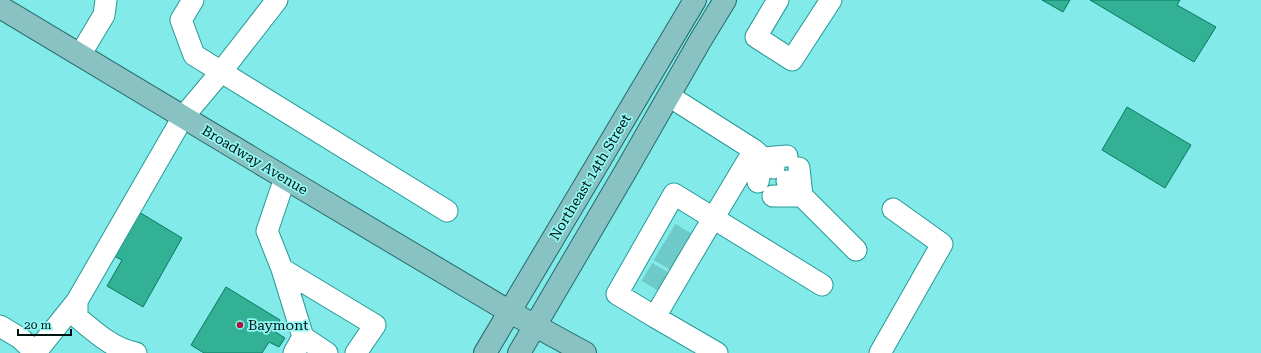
<svg xmlns="http://www.w3.org/2000/svg" width="1261" height="353" font-family="'Roboto Serif',serif">
<rect width="100%" height="100%" fill="#82eae8"/>
<path fill="#33b194" stroke="#097a64" d="M1042 0H1070L1063 12Z
M1090 0H1180L1177 5 1216 27 1194 62Z
M1127 107 1191 145 1165 188 1102 150Z
M139 212 182 238 143 307 107 286 122 260 114 256Z
M226 287 280 320 274 331 285 338 279 347 269 342 262 353H204L191 345Z"/>
<g fill="none" stroke-linecap="round" stroke-linejoin="round">
<path stroke="#6ecac8" stroke-width="21" stroke-dasharray="21 10" stroke-linecap="butt" d="M670 233 687 243
M659 251 676 261
M647 272 664 282"/>
<defs>
<path id="minor" d="M193 0 181 20 194 55 447 211
M778 0 756 37 792 60 831 0
M80 55 104 15 106 0
M669 96 754 150 774 168
M754 150C721 206 687 261 655 317L617 294 674 194 822 285
M285 178 267 231 282 269 303 337 294 353
M787 181 856 250
M758 182 763 158 787 156
M773 196H802L799 168
M282 269 375 325 356 353
M655 317 717 353
M0 326 20 338 36 353
M303 337 327 353
M36 352 77 301
M136 353C113 349 95 332 77 317V301L183 117 221 72 277 0
M880 353 942 244 893 209"/>
<path id="major" d="M0 7 285 178 510 312 585 353
M485 353 695 0
M519 353 624 174 700 41 725 0"/>
</defs>
<use href="#minor" stroke="#279998" stroke-width="23"/>
<use href="#major" stroke="#266a6a" stroke-width="24"/>
<use href="#minor" stroke="#fff" stroke-width="21"/>
<use href="#major" stroke="#89c2c2" stroke-width="22"/>
</g>
<circle fill="#ab153e" stroke="#90f7f5" stroke-width="1.5" cx="240" cy="325" r="4"/>
<g text-anchor="middle" dominant-baseline="central" stroke-width="3.5" stroke-linejoin="round" paint-order="stroke">
<g font-size="14" fill="#001212" stroke="#90f7f5">
<text transform="translate(255 160) rotate(31)">Broadway Avenue</text>
<text transform="translate(590 177) rotate(-59)">Northeast 14th Street</text>
</g>
<g font-size="14" fill="#001212" stroke="#90f7f5" text-anchor="start">
<text x="248" y="325">Baymont</text>
</g>
</g>
<path d="M18 329v6h53v-6" fill="none" stroke="#001212" stroke-width="2"/>
<text x="24" y="329" font-size="12" fill="#001212" stroke="#90f7f5" stroke-width="3" paint-order="stroke">20 m</text>
</svg>
